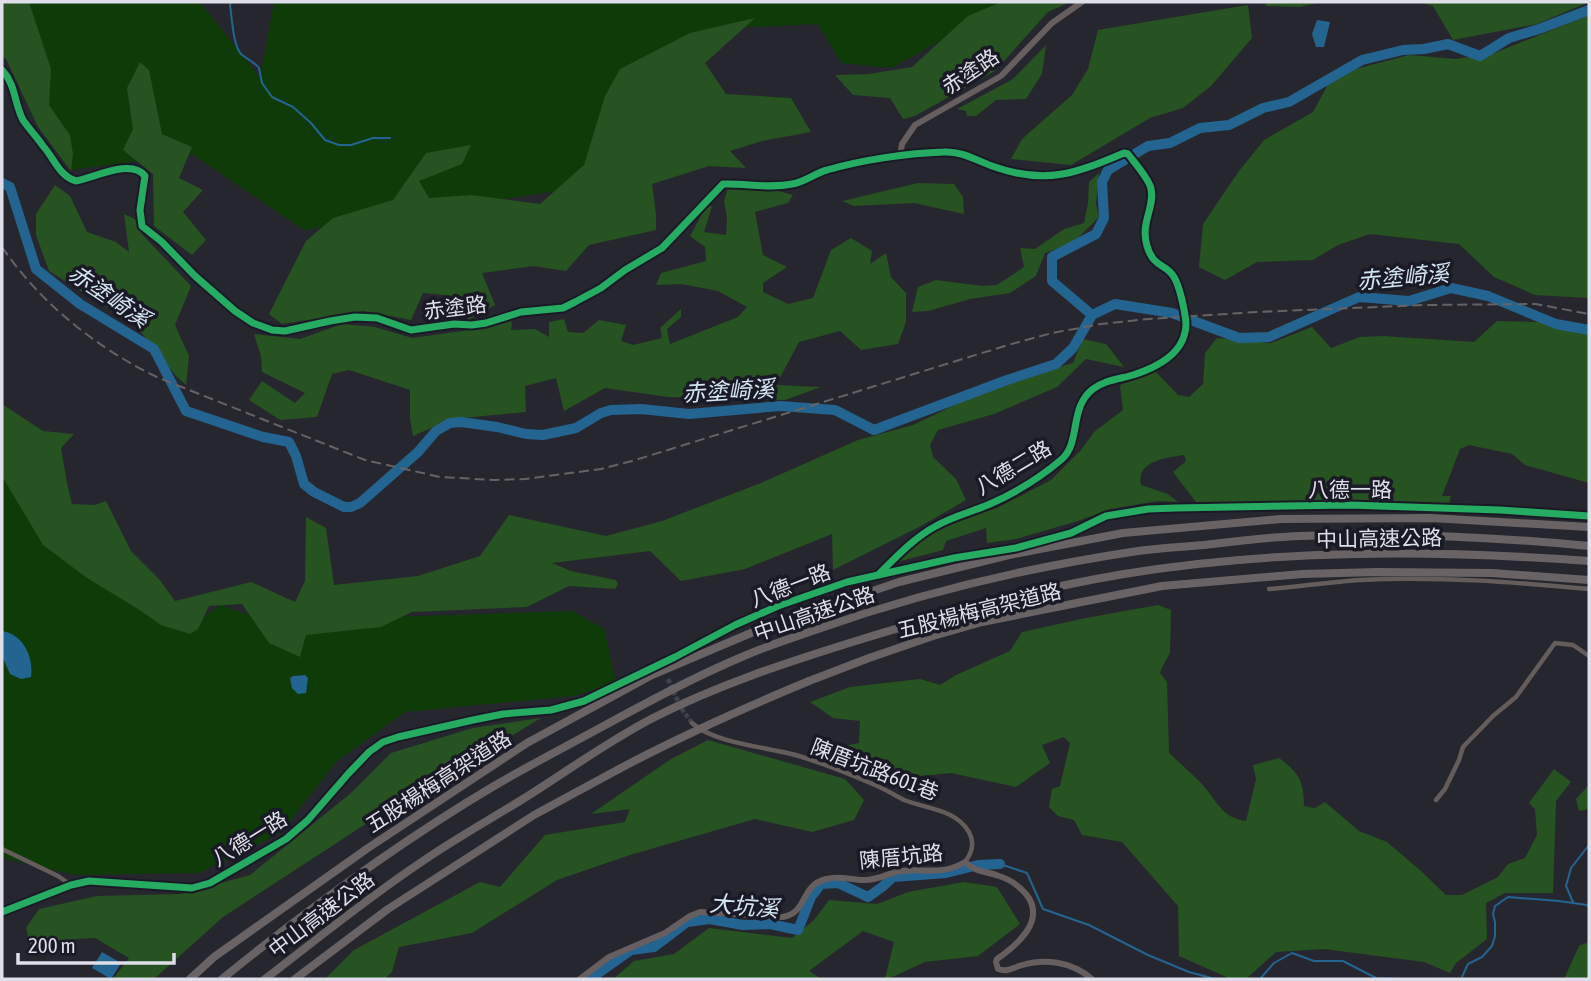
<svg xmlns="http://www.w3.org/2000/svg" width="1591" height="981" font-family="'Asap Condensed','Noto Sans TC',sans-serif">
<rect width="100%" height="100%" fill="#26272e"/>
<path fill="#0e3b07" d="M11 2H200L260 78 274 2H1009L892 68 841 63 818 24 734 28 576 188 304 230 192 154 72 170 51 141Z
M2 463 190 627 220 605 266 621 572 611 604 629 616 683 574 696 405 712 336 762 281 833 199 873 75 875 2 858Z"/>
<path fill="#275221" d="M2 2H29L51 69 49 105 70 135 73 154 71 171 38 127 6 59 2 56Z
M1001 2H1070L1048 12 995 71 915 116 903 119 890 98 853 95 835 75 869 74 912 67 968 16Z
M1263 2H1321L1300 7 1267 6Z
M1418 2H1589L1537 24 1453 40 1433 6Z
M1248 5 1252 38 1211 86 1183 108 1150 118 1071 165 1011 159 1022 139 1072 95 1088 69 1098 30Z
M1589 15V298L1535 295 1494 277 1459 244 1370 234 1338 245 1313 260 1257 262 1225 280 1199 267 1203 224 1239 171 1264 140 1313 112 1333 75 1409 55 1455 59 1492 54Z
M755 18 705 63 726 94 791 98 811 132 762 141 730 151 746 168 709 166 652 184 656 214V230L589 245 566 271 533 266 482 273 495 305 468 320 465 297 423 293 411 320 364 311 282 324 269 314 306 241 333 218 393 200 426 153 471 145 462 164 419 181 429 198 471 195 540 204 584 165 605 96 620 69 690 33Z
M1046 45 1042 74 1026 99 996 100 976 116H967L966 111 957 109 1013 79Z
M140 62 149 70 162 134 192 147 179 178 203 190 183 212 206 240 192 255 154 226 153 174 123 150 133 129 127 88Z
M1099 173 1096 204 1099 217 1073 243 1045 253 1036 276 1010 293 970 299 928 311 912 312 918 287 936 280 982 286 997 285 1024 267 1020 248 1035 249 1064 229 1084 223 1088 203 1089 182Z
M918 183 954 184 963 197 964 214 914 203 854 206 842 201Z
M55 185 70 196 87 232 116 242 129 252 124 214 135 219 141 233 191 286 175 325 189 356 186 385 176 376 136 326 49 271 36 235V214Z
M728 188 771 189 793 195 788 203 755 212 763 255 787 267 763 283V292L788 304 813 298 831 250 851 238 872 251 870 264 886 253 891 277 906 293V322L898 344 861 350 840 331 799 342 776 385 821 387 785 400 668 397 605 388 564 411 556 378 525 386 526 412 452 419 413 436 410 419V390L349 370 332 374 317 417 280 420 249 400 262 381 295 403 305 393 262 372 261 356 254 334 300 339 342 324 375 327 412 338 484 328 512 321 511 330 535 329 549 337V322L564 319 568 332 583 333 599 320 626 325 621 341 633 345 662 338 660 328 681 309V317L667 329 670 344 738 317 747 307 718 291 681 284 656 285 661 273 706 261 705 247 690 236 707 205 712 206 704 232 726 235 727 217 724 201Z
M1497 321 1540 322 1589 333V483L1525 465 1512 454 1469 445 1460 449 1442 496H1451L1449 506 1323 502 1241 504 1196 502 1173 472 1186 461 1184 455C1165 458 1136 461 1141 485L1168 494 1178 502 1158 501 1110 509 1078 521 1016 539 987 543 986 528 946 541 943 550 897 562 906 553 944 525 997 508 1051 480 1081 450 1094 432 1123 410 1120 385 1156 372 1178 395 1189 397 1203 384 1205 353 1217 338 1271 343 1312 327 1331 348 1360 337 1383 336 1474 342Z
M1083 339 1106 344 1124 367 1086 359 1057 387 994 414 938 430 930 445 933 457 956 479 966 500 921 526 833 570 832 534 745 569 681 581 650 551 552 563 571 571 616 580 618 584 615 589 569 586 527 607 412 612 381 627 306 635 300 657 269 643 242 604 209 606 198 629 190 634 161 625 138 609 87 578 43 545 2 476V404L43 431 74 434 61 448 67 483 72 504 95 505 106 501 131 551 159 579 175 601 251 582 295 602 305 581 306 517 326 528 334 585 418 576 480 556 509 515 606 536 662 521 761 483 858 440 913 425 992 387 1073 363Z
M1158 605 1171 610 1170 652C1168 659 1162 665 1160 673L1167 682 1169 753C1180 763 1191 773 1201 783 1217 800 1221 818 1246 821L1256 779 1253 765 1279 758C1299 773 1304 781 1304 806L1315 808 1325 802 1359 831 1387 842 1421 871 1446 895H1462L1498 877 1508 864 1525 858 1537 835 1535 809 1529 803 1554 769 1571 782 1556 801 1553 893H1505L1486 903 1487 939 1456 963 1450 973 1424 962 1324 949 1276 952 1246 979H1231L1179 956 1178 906 1122 842 1082 835 1074 820 1058 816 1049 807 1052 789 1060 786 1070 743 1064 737 1042 745 1050 763 1016 787 951 773 920 776 906 793 826 756 838 747 859 743 860 721 833 718 810 702 850 687 920 679 940 685 956 675 1010 651 1022 632 1086 618Z
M541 718 361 827 223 917 154 979H113L129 958 95 938 57 940 30 945 26 928 39 909 97 896 181 894 250 875 351 793 391 753 473 728Z
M708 740 845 779 864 800 854 820 812 832 755 819 630 855 557 880 472 933 399 947 392 972 384 979H325L354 950 480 882 500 887 545 835 625 822 630 809 591 814 671 759Z
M1589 785V809L1579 811 1576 799Z
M964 882 997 887 1020 924 978 956 925 962 888 979H885L894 942 863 931 809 971 821 979H613L634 961 674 954 709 928 792 938 814 920 829 900 877 904 908 892Z
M1589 942V979H1564L1579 946Z"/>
<path fill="#246491" d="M1317 20 1330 22 1324 47H1316L1312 34Z
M2 631C23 634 34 657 31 677L21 679 10 674 2 656Z
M305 675 308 678 306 693 298 694 292 688 290 678 293 676Z
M102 952 121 963 111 979 92 968Z"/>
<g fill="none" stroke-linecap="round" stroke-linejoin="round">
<path stroke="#246491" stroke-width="2" d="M231 2 230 5C232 18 233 45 241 54 247 59 254 62 259 68L262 83 272 97 293 107 311 123 325 140 339 145H351L373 138H390
M1000 864 1027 873 1043 909 1089 925 1148 955 1189 972 1215 979
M1573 902 1566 886 1571 868 1589 845
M1260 979 1274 963 1292 953 1314 961H1343L1376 978 1400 979
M1461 979 1468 964 1482 957 1492 946 1495 936V922L1493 914 1495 906 1508 897 1559 901 1587 905 1589 907"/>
<path stroke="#246491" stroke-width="10" d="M2 183 10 187 36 269 80 304 154 349 186 411 263 437 289 442 296 456 304 484 314 492 344 507H351L360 503 418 452 436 431 450 423 461 422 497 427 526 434 543 435 576 428 601 413 611 410 641 409 689 414 780 406 835 410 874 430 1007 380 1056 364 1073 348 1092 315 1115 304 1172 313 1239 338 1269 337 1359 297 1409 301 1451 288 1488 296 1556 324 1589 330
M1092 315 1052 281V257L1096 234 1104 218 1102 182 1108 170 1148 146 1170 143 1200 128 1229 125 1263 108 1289 102 1362 60 1403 50 1424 49 1448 44 1480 56 1509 38 1539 29 1589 10
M590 979 631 950 654 947 687 922 710 919 743 925 770 924 798 930 811 897 821 884 838 883 868 897 882 887 893 877 946 873 978 865 1000 864"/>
<path stroke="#42434a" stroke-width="4.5" stroke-dasharray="4.5 2" stroke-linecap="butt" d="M668 679 681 708 692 723"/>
<path stroke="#655c5c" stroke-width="4.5" d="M1269 589C1299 587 1329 582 1360 580 1436 576 1513 582 1589 589
M692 723C715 744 769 747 799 756 825 764 850 774 875 785 885 789 894 795 904 800 927 809 955 809 969 832 975 843 972 853 965 862
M1436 800 1445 789 1459 760 1463 747 1493 716 1516 697 1555 643 1573 645 1589 656
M2 849 58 876 71 885"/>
<path stroke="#675e60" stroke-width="6" d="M2 70C16 85 14 103 23 120 29 129 37 137 43 146 54 158 59 176 76 181 94 178 131 158 145 176L140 210 142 226 162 242 195 276 235 311 253 323 272 330 285 331 330 321 355 317 377 318 411 330 454 324 472 325 486 323 521 312 563 308 575 302 601 288 625 270 662 248 723 184C746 183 769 189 792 184 805 182 815 173 827 170 862 160 907 153 944 152 963 151 977 161 995 167 1046 185 1077 173 1124 153L1128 154C1134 162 1150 180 1151 189 1155 208 1140 222 1147 246 1154 269 1166 263 1174 277 1180 287 1185 312 1186 323 1186 353 1158 367 1133 375 1119 379 1105 380 1093 389 1069 407 1081 442 1062 459 1041 477 1015 493 990 504 972 512 953 516 936 526 915 537 896 557 879 574
M900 156 902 144 915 125 1001 76 1052 23 1082 2
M2 912 71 885 89 881 192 888 210 883 286 839 308 820 348 774 369 752 383 742 398 737 473 720 503 714 551 710 584 701 675 657 735 625 778 606 847 582 954 558 1016 548 1071 533 1106 516 1148 509 1176 508 1349 505 1500 510 1589 516
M580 979 609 957 665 933 690 916 700 912 783 917C809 912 799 886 826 879 838 875 851 880 864 880 880 880 887 873 901 871 925 868 942 876 965 862 979 874 984 870 999 876 1009 879 1019 886 1026 894 1047 920 1017 945 997 959L996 962 998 969C1007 972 1011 969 1019 966 1044 958 1071 961 1092 979"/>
<path stroke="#6a6366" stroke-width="8" d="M809 681 869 658 933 636 982 622 1162 586 1302 574 1377 572 1492 573 1589 580
M222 979C308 909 398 843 494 786 528 766 563 748 598 729 646 703 694 677 744 656 769 645 795 637 821 628 924 592 1030 567 1138 551 1160 548 1182 547 1204 545 1236 541 1268 537 1300 536 1396 532 1494 537 1589 546
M265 979C316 940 366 899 420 863 453 840 489 820 523 799 566 772 607 742 651 719 717 685 788 662 859 640 946 613 1034 589 1124 574 1277 549 1435 550 1589 561
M295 979 388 909 534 815 619 769"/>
<path stroke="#676264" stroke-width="2" stroke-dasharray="10 5" stroke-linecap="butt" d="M2 247C41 304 98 349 159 378L365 460 440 477 495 480 525 479 601 469 632 461 1008 345 1052 333 1101 324 1148 319 1257 312 1425 305 1536 304 1589 314"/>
<path stroke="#6a6366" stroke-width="8" d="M619 769C681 736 744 708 809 681
M190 979 214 957 368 848 527 743 652 675 758 630 899 582 1009 555 1123 533 1281 519 1431 518 1589 527"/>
<defs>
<path id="cycleway" d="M2 70C16 85 14 103 23 120 29 129 37 137 43 146 54 158 59 176 76 181 94 178 131 158 145 176L140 210 142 226 162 242 195 276 235 311 253 323 272 330 285 331 330 321 355 317 377 318 411 330 454 324 472 325 486 323 521 312 563 308 575 302 601 288 625 270 662 248 723 184C746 183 769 189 792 184 805 182 815 173 827 170 862 160 907 153 944 152 963 151 977 161 995 167 1046 185 1077 173 1124 153L1128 154C1134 162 1150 180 1151 189 1155 208 1140 222 1147 246 1154 269 1166 263 1174 277 1180 287 1185 312 1186 323 1186 353 1158 367 1133 375 1119 379 1105 380 1093 389 1069 407 1081 442 1062 459 1041 477 1015 493 990 504 972 512 953 516 936 526 915 537 896 557 879 574
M2 912 71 885 89 881 192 888 210 883 286 839 308 820 348 774 369 752 383 742 398 737 473 720 503 714 551 710 584 701 675 657 735 625 778 606 847 582 954 558 1016 548 1071 533 1106 516 1148 509 1176 508 1349 505 1500 510 1589 516"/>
</defs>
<use href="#cycleway" stroke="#1a1a27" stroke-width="11"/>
<use href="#cycleway" stroke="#26ab63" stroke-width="7"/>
</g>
<g text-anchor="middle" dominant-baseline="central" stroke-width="7" stroke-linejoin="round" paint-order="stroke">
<g font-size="21" fill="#dedfe8" stroke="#1a1a27">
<text transform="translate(970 71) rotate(-34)">赤塗路</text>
<text transform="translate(455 307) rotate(-7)">赤塗路</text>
<text transform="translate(1013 467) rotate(-31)">八德二路</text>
<text x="1350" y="489">八德一路</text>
<text transform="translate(1379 538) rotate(-1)">中山高速公路</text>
<text transform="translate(790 585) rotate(-21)">八德一路</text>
<text transform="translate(979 610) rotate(-14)">五股楊梅高架道路</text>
<text transform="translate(814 613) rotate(-19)">中山高速公路</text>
<text transform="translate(875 769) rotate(21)">陳厝坑路601巷</text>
<text transform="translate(438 781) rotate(-33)">五股楊梅高架道路</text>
<text transform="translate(249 838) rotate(-32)">八德一路</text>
<text transform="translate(901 856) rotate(-6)">陳厝坑路</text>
<text transform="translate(321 914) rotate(-37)">中山高速公路</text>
</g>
<g font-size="23" font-style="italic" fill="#d4e5f3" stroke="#1a1a27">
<text transform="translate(1403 277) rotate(-5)">赤塗崎溪</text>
<text transform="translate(109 296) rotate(34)">赤塗崎溪</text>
<text transform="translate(728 391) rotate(-3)">赤塗崎溪</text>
<text transform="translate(744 906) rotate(5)">大坑溪</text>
</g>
</g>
<rect width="1591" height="981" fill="none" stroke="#dedfe8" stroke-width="7"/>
<path d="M18 953v10h156v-10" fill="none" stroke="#dedfe8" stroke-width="3.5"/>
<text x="28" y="953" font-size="21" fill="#dedfe8" stroke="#1a1a27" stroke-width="5" paint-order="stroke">200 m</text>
</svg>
